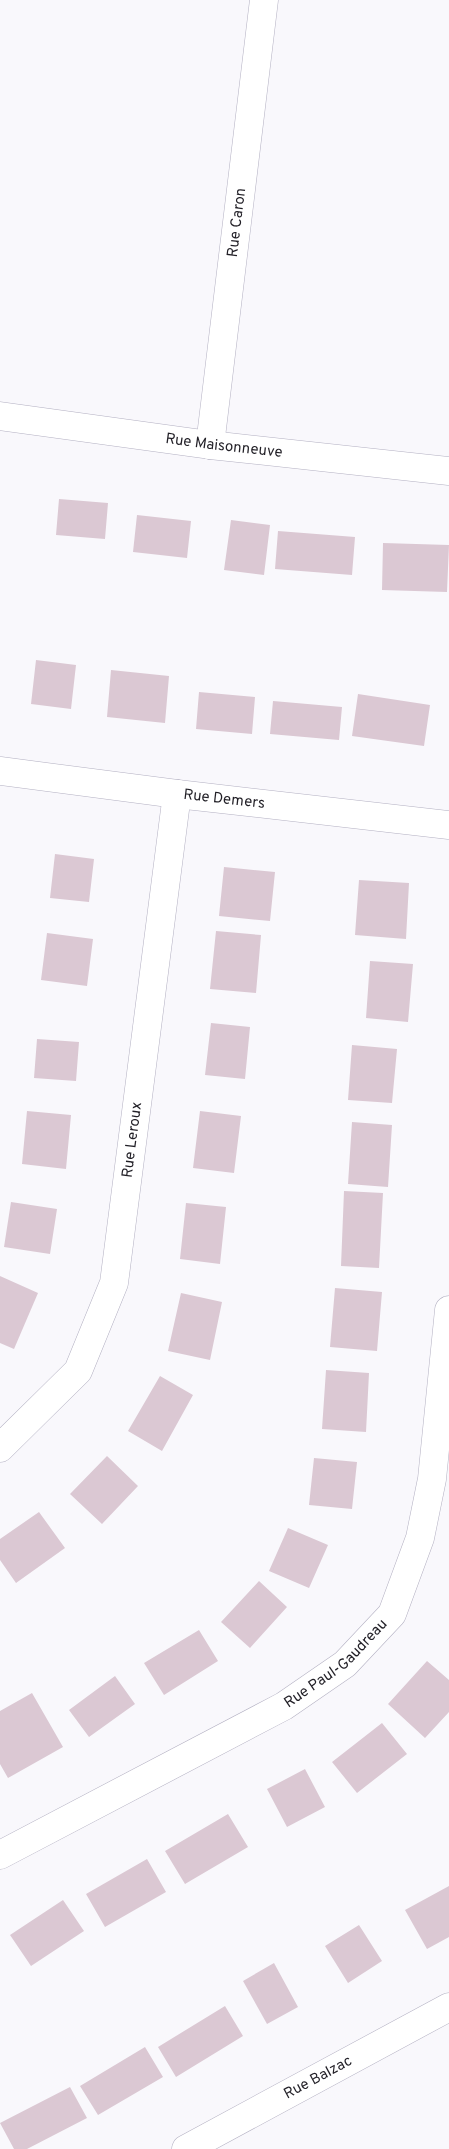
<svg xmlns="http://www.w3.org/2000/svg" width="449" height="2149" font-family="Overpass,sans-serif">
<rect width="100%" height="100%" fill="#f9f8fc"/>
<path fill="#dbc8d3" d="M59 499 108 503 105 539 56 535Z
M137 515 191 521 187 558 133 552Z
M231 520 270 525 264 575 224 570Z
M278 531 355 537 352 575 275 569Z
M383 543 449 545 447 592 382 590Z
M36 660 76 665 71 709 31 704Z
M111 670 169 676 165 723 107 717Z
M199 692 255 697 252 734 196 729Z
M358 694 430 705 424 746 352 736Z
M273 701 342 707 339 740 270 734Z
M55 854 94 859 89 902 50 898Z
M224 867 275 872 270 921 219 916Z
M359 880 409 883 406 939 355 935Z
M216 931 261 935 256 993 210 989Z
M47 933 93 939 87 986 41 980Z
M370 961 413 964 408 1022 366 1018Z
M211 1023 250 1027 245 1079 205 1075Z
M37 1039 79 1042 76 1081 34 1078Z
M352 1045 397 1049 392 1103 348 1100Z
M27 1111 71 1115 66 1169 22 1164Z
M200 1111 241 1116 234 1173 193 1168Z
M352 1122 392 1125 388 1187 348 1184Z
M344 1191 383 1193 379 1268 341 1266Z
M11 1202 57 1209 50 1254 4 1247Z
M186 1203 226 1207 220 1264 180 1259Z
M0 1276 38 1293 14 1349 0 1343Z
M335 1288 382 1292 377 1351 330 1347Z
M181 1293 222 1302 210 1360 168 1351Z
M326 1370 369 1373 366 1432 322 1429Z
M160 1376 193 1395 162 1451 128 1431Z
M107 1456 138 1486 102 1524 70 1494Z
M314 1458 357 1462 352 1509 309 1505Z
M39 1512 65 1548 16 1583 0 1560V1539Z
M288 1528 328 1545 309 1588 269 1571Z
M259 1581 287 1607 250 1648 221 1622Z
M199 1630 218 1661 164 1695 144 1663Z
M427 1661 449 1680V1712L425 1738 388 1704Z
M115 1676 135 1704 89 1737 69 1710Z
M32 1693 63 1747 8 1778 0 1764V1711Z
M382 1723 407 1754 357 1793 332 1762Z
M305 1769 325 1807 287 1827 267 1789Z
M228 1814 248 1847 185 1884 165 1851Z
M147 1859 166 1892 105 1927 86 1894Z
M449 1886V1937L427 1949 405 1910Z
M63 1900 84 1931 31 1966 10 1935Z
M359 1925 382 1961 348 1983 325 1946Z
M274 1963 298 2007 267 2024 243 1981Z
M225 2006 243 2036 176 2077 158 2047Z
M145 2047 163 2077 98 2115 80 2086Z
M70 2087 87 2118 27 2149H14L0 2123Z"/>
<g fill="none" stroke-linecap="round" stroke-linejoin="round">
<defs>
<g id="minor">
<path id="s1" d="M0 416 210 445 449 471"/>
<path id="s2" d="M210 445 264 0"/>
<path id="s3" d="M0 771 177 794 449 825"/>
<path id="s4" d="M0 1448 78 1371 114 1283 177 794"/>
<path id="s5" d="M0 1855 284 1706 345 1664 392 1614 420 1538 432 1479 449 1310"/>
<path id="s6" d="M186 2149 449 2007"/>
</g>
</defs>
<use href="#minor" stroke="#b3b0c2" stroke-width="29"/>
<use href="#minor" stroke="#fff" stroke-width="28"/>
</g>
<g text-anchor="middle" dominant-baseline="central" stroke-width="4.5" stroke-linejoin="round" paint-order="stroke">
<g font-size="15" fill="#211f26" stroke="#fff">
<text stroke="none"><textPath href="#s2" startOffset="224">Rue Caron</textPath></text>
<text stroke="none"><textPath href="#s1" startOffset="226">Rue Maisonneuve</textPath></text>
<text stroke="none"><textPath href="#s3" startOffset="226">Rue Demers</textPath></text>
<text stroke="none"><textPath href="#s4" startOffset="349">Rue Leroux</textPath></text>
<text stroke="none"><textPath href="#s5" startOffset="388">Rue Paul-Gaudreau</textPath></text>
<text stroke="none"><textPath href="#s6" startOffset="150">Rue Balzac</textPath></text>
</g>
</g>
</svg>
